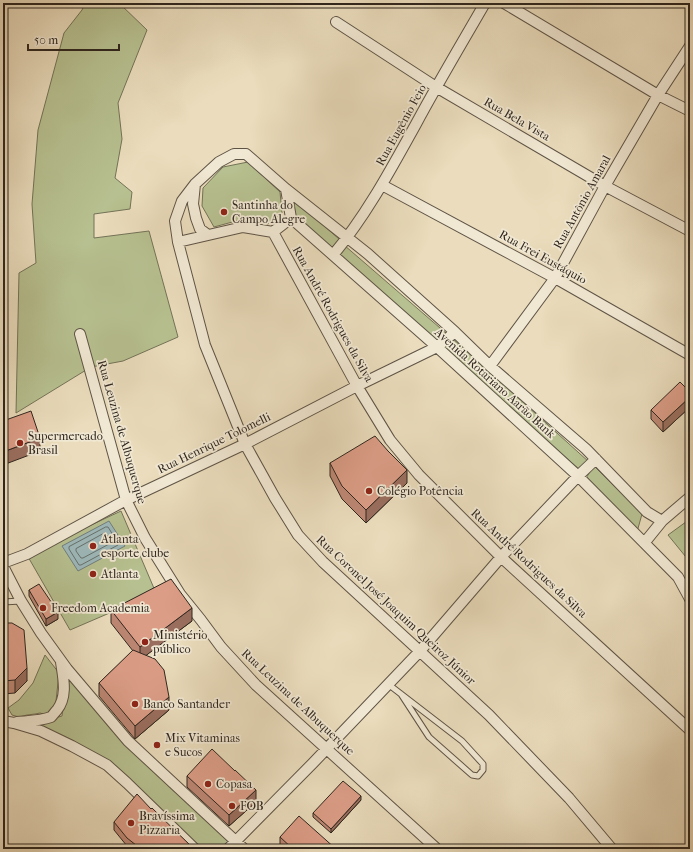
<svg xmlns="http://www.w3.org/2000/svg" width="693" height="852" font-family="'IM FELL French Canon',serif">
<rect width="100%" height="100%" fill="#eadcbc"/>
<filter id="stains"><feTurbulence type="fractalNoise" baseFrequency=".005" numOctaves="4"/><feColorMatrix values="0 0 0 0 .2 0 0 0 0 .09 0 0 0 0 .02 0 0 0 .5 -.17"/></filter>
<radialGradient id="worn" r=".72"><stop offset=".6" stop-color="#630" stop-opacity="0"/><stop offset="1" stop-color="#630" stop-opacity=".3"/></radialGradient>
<path fill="#b7c090" stroke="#737357" d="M85 3H119L147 30 118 103 122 139 115 178 132 192 130 209 94 214V238L149 231 178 337 123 361 91 367 16 413 19 273 36 263 32 204 38 130 64 33 82 10Z
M248 162 280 192 282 213 268 224 247 218 214 227 202 206 203 188 223 167Z
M290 196 339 239 333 249 294 217Z
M344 245 447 334 437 343 338 255Z
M452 338 589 462 582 472 442 347Z
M594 466 642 514 637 532 586 478Z
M121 511 156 593 70 630 27 555Z
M690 519V562L668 535Z
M45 655 59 673 56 701 50 716 40 713 35 714 27 715 19 717 12 715 8 708 19 700 33 683Z
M67 670 142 759 230 841 222 849H198L128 780 30 725 62 716Z"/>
<path fill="#9db9bb" stroke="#717e7c" d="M109 521 125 546 78 571 62 546Z"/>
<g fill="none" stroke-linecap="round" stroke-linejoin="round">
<path stroke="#66706c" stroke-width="1" d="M106 527H108L118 543V545L81 565H79L69 549V547Z
M105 533 106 534 111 541V543L83 558H81L76 551V549Z"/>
<defs>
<path id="lane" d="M3 602 21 601
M388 684 462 741 483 764V770L478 776 472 775 429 737 401 694"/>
<path id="street" d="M504 3 658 95 690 111
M336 22 436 87 605 186 690 231
M195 184 193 204 196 218 200 229 208 235
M382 185 555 278 690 355
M286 189 368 254 455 332 490 366 586 449 647 512 662 521
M273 232 357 386 390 440 419 475 501 557 690 730
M273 232 291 218
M178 242 243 227 273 232
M333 255C366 216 391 169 416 124 438 83 462 43 485 3
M80 334 126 500 145 538 180 594 201 620 221 647 256 685 437 849
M490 366 555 278 605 186 658 95 690 46
M645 542 662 521 690 497
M3 563 27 554 126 500 245 444 357 386 437 347 455 332
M3 566 21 601 41 633 67 669 128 741 244 849
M3 721 14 723 41 731 72 746 107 765 127 783 195 849
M17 722C27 721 41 721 51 717 53 715 55 712 57 710 68 696 63 677 61 662
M228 849 313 763 420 651 501 557 578 476 596 459
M612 849 569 798 489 715 323 562 298 535 275 498 245 444 205 345 178 242 175 221 182 201 195 184 219 162 234 154H246L286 189 291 218 437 347 578 476 678 577 690 599"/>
</defs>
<use href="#lane" stroke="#5e5446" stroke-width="7"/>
<use href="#street" stroke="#5e5446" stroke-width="12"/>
<use href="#lane" stroke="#f1e8d3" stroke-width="5"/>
<use href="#street" stroke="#f1e8d3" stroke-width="10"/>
</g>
<path fill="#bd8774" stroke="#2f261e" d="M690 392V407L663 432 651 419V410Z
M330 463 407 483 366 523 342 499 330 476Z
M29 590 58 619 46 626 29 596Z
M111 610 192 621 146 655 169 710 135 739 99 696V683L133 651 111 623Z
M3 623 27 681 15 693 3 694Z
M187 776 256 802 229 826 187 787Z
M361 800 331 833 313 817V813Z
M151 809 194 849H130L127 846 114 830V822Z
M280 837 336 849H280Z"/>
<path fill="#9a6e5e" stroke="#2f261e" d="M690 397V407L663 432V422Z
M40 438V451L3 465V452Z
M407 470V483L366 523V510Z
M192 608V621L140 660V647Z
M58 612V619L46 626V619Z
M27 668V681L15 693V680Z
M169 697V710L135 739V726Z
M256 790V802L229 826V815Z
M361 796V800L331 833V829Z"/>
<path fill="#dc9d87" stroke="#2f261e" d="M680 382 690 392V397L663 422 651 410Z
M31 411 40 438 3 452V421Z
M375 436 388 451 407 470 366 510 342 486 330 463Z
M171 579 192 608 140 647 111 610Z
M39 584 58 612 46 619 29 590Z
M3 623H12L24 630 27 668 15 680 3 681Z
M133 650 155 659 164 670 169 697 135 726 99 683Z
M212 749 235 771V770L256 790 229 815 187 776Z
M343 781 361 796 331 829 313 813Z
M137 794 151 809 152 808 194 849H141L127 838 114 822Z
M299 816 336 849H293L280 837Z"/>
<g fill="#8f2418" stroke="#f1e8d3" stroke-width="1.5">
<circle cx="224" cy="212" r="4"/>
<circle cx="20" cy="443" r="4"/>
<circle cx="369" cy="491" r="4"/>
<circle cx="93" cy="546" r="4"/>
<circle cx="93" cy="574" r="4"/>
<circle cx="43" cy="608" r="4"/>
<circle cx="145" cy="642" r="4"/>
<circle cx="135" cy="704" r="4"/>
<circle cx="157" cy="745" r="4"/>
<circle cx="208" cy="784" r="4"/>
<circle cx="232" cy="806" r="4"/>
<circle cx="131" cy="823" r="4"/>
</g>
<g text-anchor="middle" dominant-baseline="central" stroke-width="3.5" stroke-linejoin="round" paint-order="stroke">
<g font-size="12" fill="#2f261e" stroke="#f1e8d3">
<text transform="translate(517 119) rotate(30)">Rua Bela Vista</text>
<text transform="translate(401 125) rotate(-61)">Rua Eugênio Feio</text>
<text transform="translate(582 202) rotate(-61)">Rua Antônio Amaral</text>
<text transform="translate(543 257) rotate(29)">Rua Frei Eustáquio</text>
<text transform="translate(333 314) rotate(61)">Rua André Rodrigues da Silva</text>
<text transform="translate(495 383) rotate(42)">Avenida Rotariano Aarão Bank</text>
<text transform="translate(122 432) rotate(74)">Rua Leuzina de Albuquerque</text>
<text transform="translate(214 443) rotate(-26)">Rua Henrique Tolomelli</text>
<text transform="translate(529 563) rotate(43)">Rua André Rodrigues da Silva</text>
<text transform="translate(396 610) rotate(43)">Rua Coronel José Joaquim Queiroz Júnior</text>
<text transform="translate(298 702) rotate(43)">Rua Leuzina de Albuquerque</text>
</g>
<g font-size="12" fill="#2f261e" stroke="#f1e8d3" text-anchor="start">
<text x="232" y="205">Santinha do<tspan x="232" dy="14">Campo Alegre</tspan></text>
<text x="28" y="436">Supermercado<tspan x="28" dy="14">Brasil</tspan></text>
<text x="377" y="491">Colégio Potência</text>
<text x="101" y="539">Atlanta<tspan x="101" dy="14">esporte clube</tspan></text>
<text x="101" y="574">Atlanta</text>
<text x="51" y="608">Freedom Academia</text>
<text x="153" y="635">Ministério<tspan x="153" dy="14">público</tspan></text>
<text x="143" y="704">Banco Santander</text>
<text x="165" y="738">Mix Vitaminas<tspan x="165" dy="14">e Sucos</tspan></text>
<text x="216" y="784">Copasa</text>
<text x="240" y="806">FOB</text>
<text x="139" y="816">Bravíssima<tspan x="139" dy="14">Pizzaria</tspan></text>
</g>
</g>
<rect width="693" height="852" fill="none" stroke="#eadcbc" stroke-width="16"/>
<rect x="4" y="4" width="685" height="844" fill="none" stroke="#2f261e" stroke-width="2"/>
<rect x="8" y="8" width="677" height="836" fill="none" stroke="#2f261e"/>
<path d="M28 44v6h91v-6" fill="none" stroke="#2f261e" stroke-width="2"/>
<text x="34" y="44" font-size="12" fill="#2f261e" stroke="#f1e8d3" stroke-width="3" paint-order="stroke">50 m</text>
<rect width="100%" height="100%" filter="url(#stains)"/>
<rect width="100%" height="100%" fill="url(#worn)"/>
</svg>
